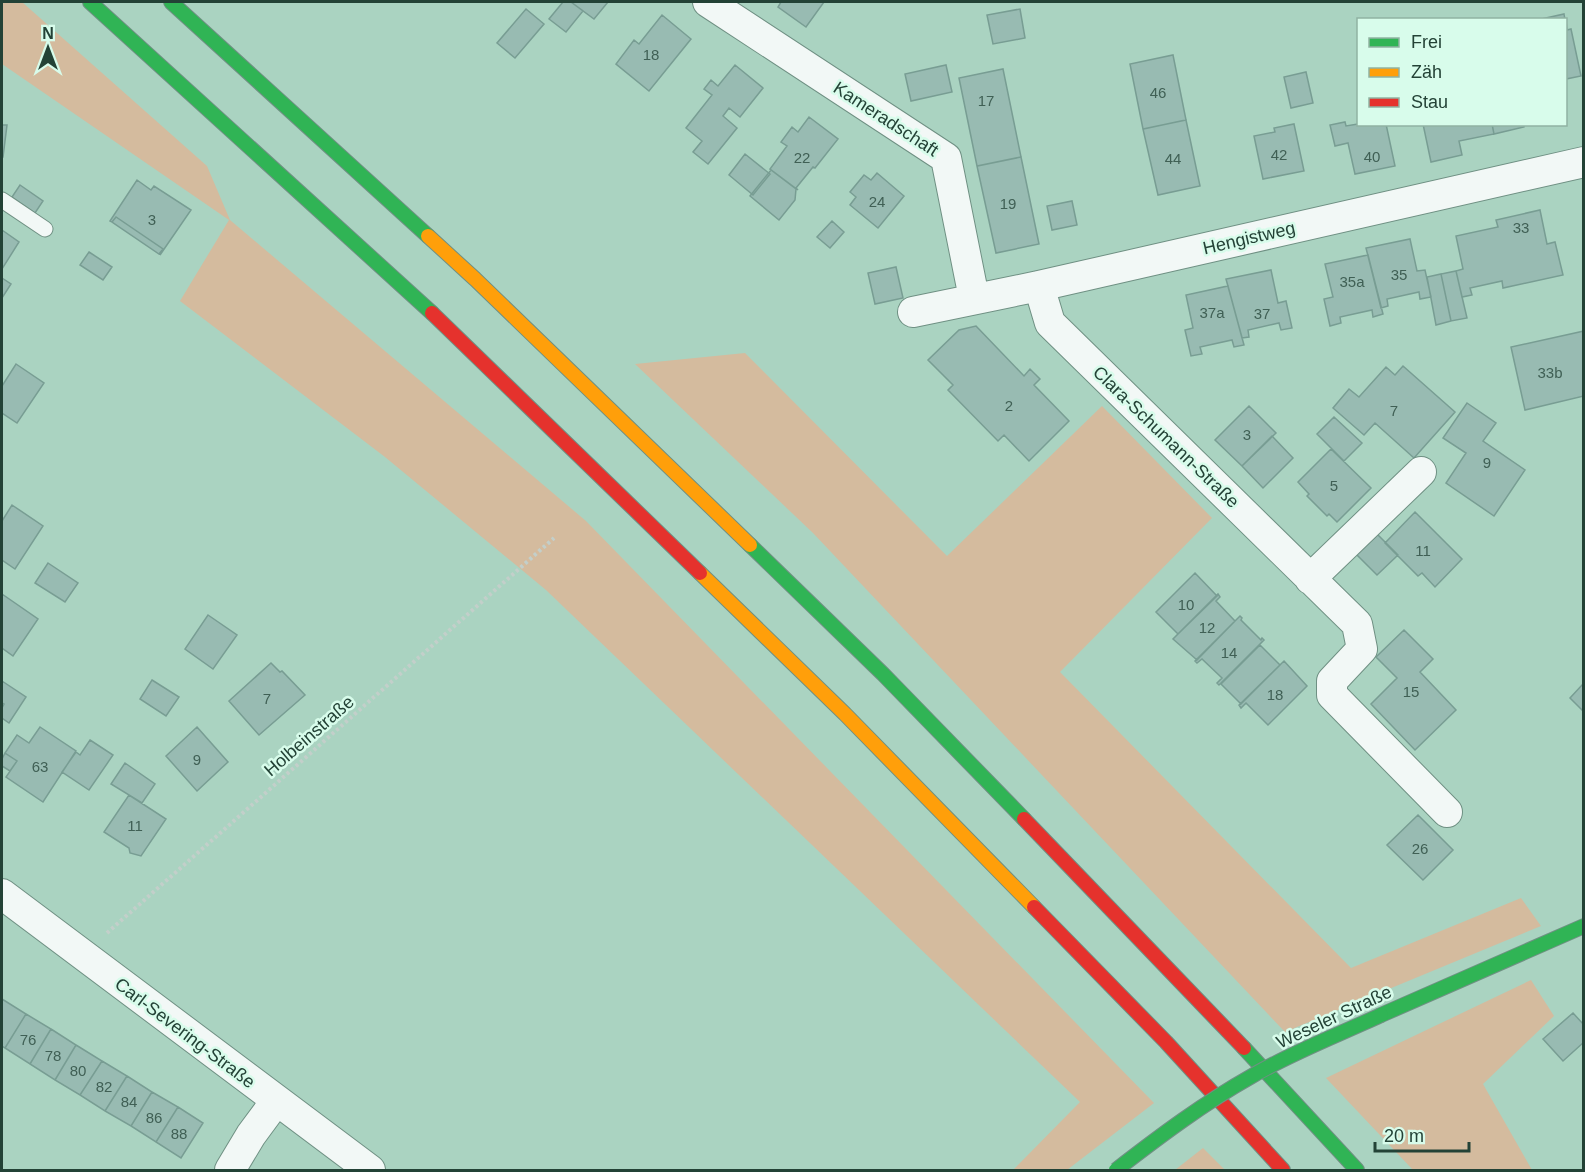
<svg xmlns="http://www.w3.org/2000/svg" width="1585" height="1172" font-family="Arial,sans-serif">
<rect width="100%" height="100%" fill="#aad3c1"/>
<path fill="#d4bb9e" d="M2 2H22L207 166 230 220 586 521 1154 1103 1067 1170H1013L1080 1102 546 590 385 457 180 301 229 220 2 64Z
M745 353 947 556 1102 406 1212 518 1060 672 1351 968 1521 898 1541 926 1285 1032 813 533 635 364Z
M1531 980 1554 1016 1483 1084 1532 1170H1413L1326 1078Z
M1203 1148 1225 1170H1175Z"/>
<path fill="#98bbb2" stroke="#789d93" stroke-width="1.5" d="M563 2H571L583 11 566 32 549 19Z
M571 2H608L594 19Z
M781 2H824L806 27 778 7Z
M526 9 544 24 515 58 497 43Z
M1020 9 1025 38 993 44 987 15Z
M1564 14 1565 20H1537Z
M662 15 691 39 649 91 616 64 634 40 639 44Z
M1566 21 1567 30 1571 29 1581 76 1566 79Z
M1173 55 1186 120 1143 129 1130 64Z
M735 65 763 88 740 117 729 108 723 116 737 128 708 164 693 152 702 141 686 128 712 95 704 89 711 80 718 86Z
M946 65 952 92 911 101 905 74Z
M1003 69 1021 157 977 166 959 78Z
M1306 72 1313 103 1291 108 1284 77Z
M809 117 838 139 815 168 813 167 796 188 798 190 770 169 787 146 781 142 792 127 798 132Z
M1186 120 1200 186 1158 195 1143 129Z
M1345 122 1346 126 1358 124H1386L1395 166 1355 174 1348 143 1335 146 1330 125Z
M1294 124 1304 171 1263 179 1254 136 1275 132 1274 128Z
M1423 124H1492L1494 134 1459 141 1462 155 1431 162Z
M1492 124H1524V127L1494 134Z
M2 125H7L3 157H2Z
M745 154 770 174 753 195 729 175Z
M1021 157 1039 244 996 253 977 166Z
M771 170 796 189 795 200 779 220 750 196Z
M877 173 904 196 878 228 850 205 856 197 850 192 864 175 871 180Z
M137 180 151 190 154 186 191 210 160 255 163 249 116 217 112 222 110 221Z
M20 185 43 201 35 213 12 197Z
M1072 201 1077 225 1052 230 1047 206Z
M1540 210 1547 244 1555 242 1563 275 1503 288 1502 281 1470 288 1472 295 1462 297 1456 271 1463 269 1456 236 1498 227 1496 220Z
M116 217 163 249 159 254 112 222Z
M832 221 844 232 830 248 817 237Z
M2 230 19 242 2 269Z
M1410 239 1417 271 1425 270 1431 297 1420 299 1419 292 1387 299 1388 306 1381 308 1366 248Z
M89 252 112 267 103 280 80 265Z
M1368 255 1383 314 1373 317 1372 310 1340 317 1341 323 1330 326 1324 299 1333 297 1325 264Z
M896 267 903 298 875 304 868 273Z
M1271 270 1278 303 1286 301 1292 328 1281 330 1279 323 1248 330 1249 337 1242 338 1226 279Z
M1456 271 1467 318 1451 321 1441 274Z
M1441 274 1451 321 1436 325 1427 277Z
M2 278 11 284 2 298Z
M1228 286 1244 345 1234 347 1232 340 1200 347 1202 354 1191 356 1185 330 1193 328 1186 295Z
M976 326 1024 376 1030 369 1040 379 1034 385 1069 421 1029 461 1004 435 998 441 948 390 953 385 928 360 959 330Z
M1584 331V396L1525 410 1511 347Z
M16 364 44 383 17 423 2 413V386Z
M1403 366 1455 412 1414 458 1375 423 1364 435 1333 408 1349 389 1359 397 1386 367 1395 375Z
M1467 403 1496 423 1483 441 1525 470 1494 516 1446 483 1466 453 1443 438Z
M1249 406 1276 433 1242 466 1215 440Z
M1334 417 1362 443 1344 461 1317 434Z
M1272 436 1293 458 1263 488 1242 466Z
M1331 449 1371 488 1337 522 1329 514 1327 516 1307 496 1309 494 1298 482Z
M12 505 43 526 15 569 2 560V521Z
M1415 512 1462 559 1435 587 1422 573 1418 576 1385 543Z
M1376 533 1398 555 1377 575 1356 554Z
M48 563 78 583 65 602 35 583Z
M1195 573 1217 596 1178 634 1156 612Z
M2 594 38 619 13 656 2 648Z
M1218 594 1220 597 1216 601 1235 621 1197 660 1173 639Z
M208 615 237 635 213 669 185 649Z
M1240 616 1242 618 1241 620 1261 640 1262 638 1264 640 1219 685 1217 683 1222 678 1202 659 1197 663 1195 661Z
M1404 630 1433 659 1420 672 1456 710 1415 750 1371 704 1397 678 1376 657Z
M1260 645 1280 665 1241 704 1221 684Z
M1284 661 1307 686 1268 725 1246 703 1241 708 1239 705Z
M271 663 280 672 282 671 305 695 259 735 229 701Z
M152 680 179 697 166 716 140 699Z
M2 681 26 697 9 723 2 718V708L4 704 2 703Z
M1582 685 1584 687V712L1570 698Z
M40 727 76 751 43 802 6 777 17 761 5 753 17 735 29 743Z
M197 727 228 762 197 791 166 756Z
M90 740 113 755 89 790 62 772 76 752 80 755Z
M5 753 17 761 10 771 2 766V759Z
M125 763 155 784 142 803 111 784Z
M129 795 166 819 141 856 130 853 129 848 104 832Z
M1418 815 1453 850 1423 880 1387 845Z
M2 999 26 1014 5 1048 2 1046Z
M1573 1013 1584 1025V1042L1563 1061 1543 1039Z
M26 1014 51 1029 30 1064 5 1048Z
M51 1029 76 1045 55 1080 30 1064Z
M76 1045 102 1061 80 1095 55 1080Z
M102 1061 127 1076 105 1111 80 1095Z
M127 1076 152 1092 131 1126 105 1111Z
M152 1092 178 1107 156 1142 131 1126Z
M178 1107 203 1123 181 1158 156 1142Z"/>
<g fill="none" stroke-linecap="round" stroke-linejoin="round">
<defs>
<path id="lane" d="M2 200 45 229"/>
<path id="street" d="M708 2 946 158 974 298
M1039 286 1050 323 1357 624 1362 649 1332 681V695L1447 812
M913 312 1039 286 1584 162
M1310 579 1421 472
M2 894 370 1170
M230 1170 251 1135 276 1101"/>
<path id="fast" d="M90 2 432 313
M171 2 428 236
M750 545 883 674 1024 819
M1381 1015 1584 926
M1244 1048 1357 1170"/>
<path id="slow" d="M428 236 475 279 750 545
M700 573 845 714 1034 907"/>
<path id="jam" d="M432 313 700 573
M1024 819 1244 1048
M1034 907 1166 1042 1283 1170"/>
</defs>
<use href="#lane" stroke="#6f9083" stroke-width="17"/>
<use href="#street" stroke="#6f9083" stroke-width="32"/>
<use href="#fast" stroke="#6f9083" stroke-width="16"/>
<use href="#slow" stroke="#6f9083" stroke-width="16"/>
<use href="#jam" stroke="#6f9083" stroke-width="16"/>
<path stroke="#c3cfca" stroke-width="4" stroke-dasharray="3 3" stroke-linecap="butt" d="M107 933 554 538"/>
<use href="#lane" stroke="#f2f8f6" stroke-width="15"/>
<use href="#street" stroke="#f2f8f6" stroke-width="30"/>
<use href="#fast" stroke="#30b455" stroke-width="14"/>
<use href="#slow" stroke="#ff9f0a" stroke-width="14"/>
<use href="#jam" stroke="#e5322d" stroke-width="14"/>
<defs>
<path id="fast-bridge" d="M1116 1170C1160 1136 1204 1103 1252 1076 1293 1052 1338 1035 1381 1015"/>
</defs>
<use href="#fast-bridge" stroke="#6f9083" stroke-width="16" stroke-linecap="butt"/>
<use href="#fast-bridge" stroke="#30b455" stroke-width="14"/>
</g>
<g text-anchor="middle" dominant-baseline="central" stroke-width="5" stroke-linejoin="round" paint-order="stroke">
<g font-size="15" fill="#406055">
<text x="651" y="54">18</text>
<text x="1158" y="92">46</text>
<text x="986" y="100">17</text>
<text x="1279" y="154">42</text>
<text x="1372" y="156">40</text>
<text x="802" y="157">22</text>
<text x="1173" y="158">44</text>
<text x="877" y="201">24</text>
<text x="1008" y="203">19</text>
<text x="152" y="219">3</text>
<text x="1521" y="227">33</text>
<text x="1399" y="274">35</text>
<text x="1352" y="281">35a</text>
<text x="1212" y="312">37a</text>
<text x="1262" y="313">37</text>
<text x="1550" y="372">33b</text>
<text x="1009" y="405">2</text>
<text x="1394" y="410">7</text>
<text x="1247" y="434">3</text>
<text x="1487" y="462">9</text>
<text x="1334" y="485">5</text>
<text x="1423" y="550">11</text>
<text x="1186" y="604">10</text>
<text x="1207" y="627">12</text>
<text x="1229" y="652">14</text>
<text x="1411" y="691">15</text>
<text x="1275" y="694">18</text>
<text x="267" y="698">7</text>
<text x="197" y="759">9</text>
<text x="40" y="766">63</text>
<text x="135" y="825">11</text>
<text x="1420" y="848">26</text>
<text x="28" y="1039">76</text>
<text x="53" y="1055">78</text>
<text x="78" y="1070">80</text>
<text x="104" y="1086">82</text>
<text x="129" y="1101">84</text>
<text x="154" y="1117">86</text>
<text x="179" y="1133">88</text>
</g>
<g font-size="18" fill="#234236" stroke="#d8fceb">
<text transform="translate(886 119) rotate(33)">Kameradschaft</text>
<text transform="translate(1249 238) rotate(-13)">Hengistweg</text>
<text transform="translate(1166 437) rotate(44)">Clara-Schumann-Straße</text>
<text transform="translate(309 736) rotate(-41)">Holbeinstraße</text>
<text transform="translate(1334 1017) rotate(-25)">Weseler Straße</text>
<text transform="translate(185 1033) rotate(37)">Carl-Severing-Straße</text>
</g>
</g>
<rect width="1585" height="1172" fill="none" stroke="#234236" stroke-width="6"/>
<rect x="1357" y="18" width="210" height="108" fill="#d8fceb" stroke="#90b2a3" stroke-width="1.5"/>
<rect x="1369" y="38" width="30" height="9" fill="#30b455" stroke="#90b2a3" stroke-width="1.5"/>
<text x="1411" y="48" font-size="18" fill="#234236">Frei</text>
<rect x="1369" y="68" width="30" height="9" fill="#ff9f0a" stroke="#90b2a3" stroke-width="1.5"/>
<text x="1411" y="78" font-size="18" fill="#234236">Zäh</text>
<rect x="1369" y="98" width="30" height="9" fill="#e5322d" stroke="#90b2a3" stroke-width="1.5"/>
<text x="1411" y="108" font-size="18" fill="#234236">Stau</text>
<g transform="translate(48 48)" stroke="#d8fceb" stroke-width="4.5" paint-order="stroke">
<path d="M0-4.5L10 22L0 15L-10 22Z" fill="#234236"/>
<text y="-9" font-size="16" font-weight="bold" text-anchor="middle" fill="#234236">N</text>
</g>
<path d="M1375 1142v9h94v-9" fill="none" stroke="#234236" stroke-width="3"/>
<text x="1384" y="1142" font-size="18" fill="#234236" stroke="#d8fceb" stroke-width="4.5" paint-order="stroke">20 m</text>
</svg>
